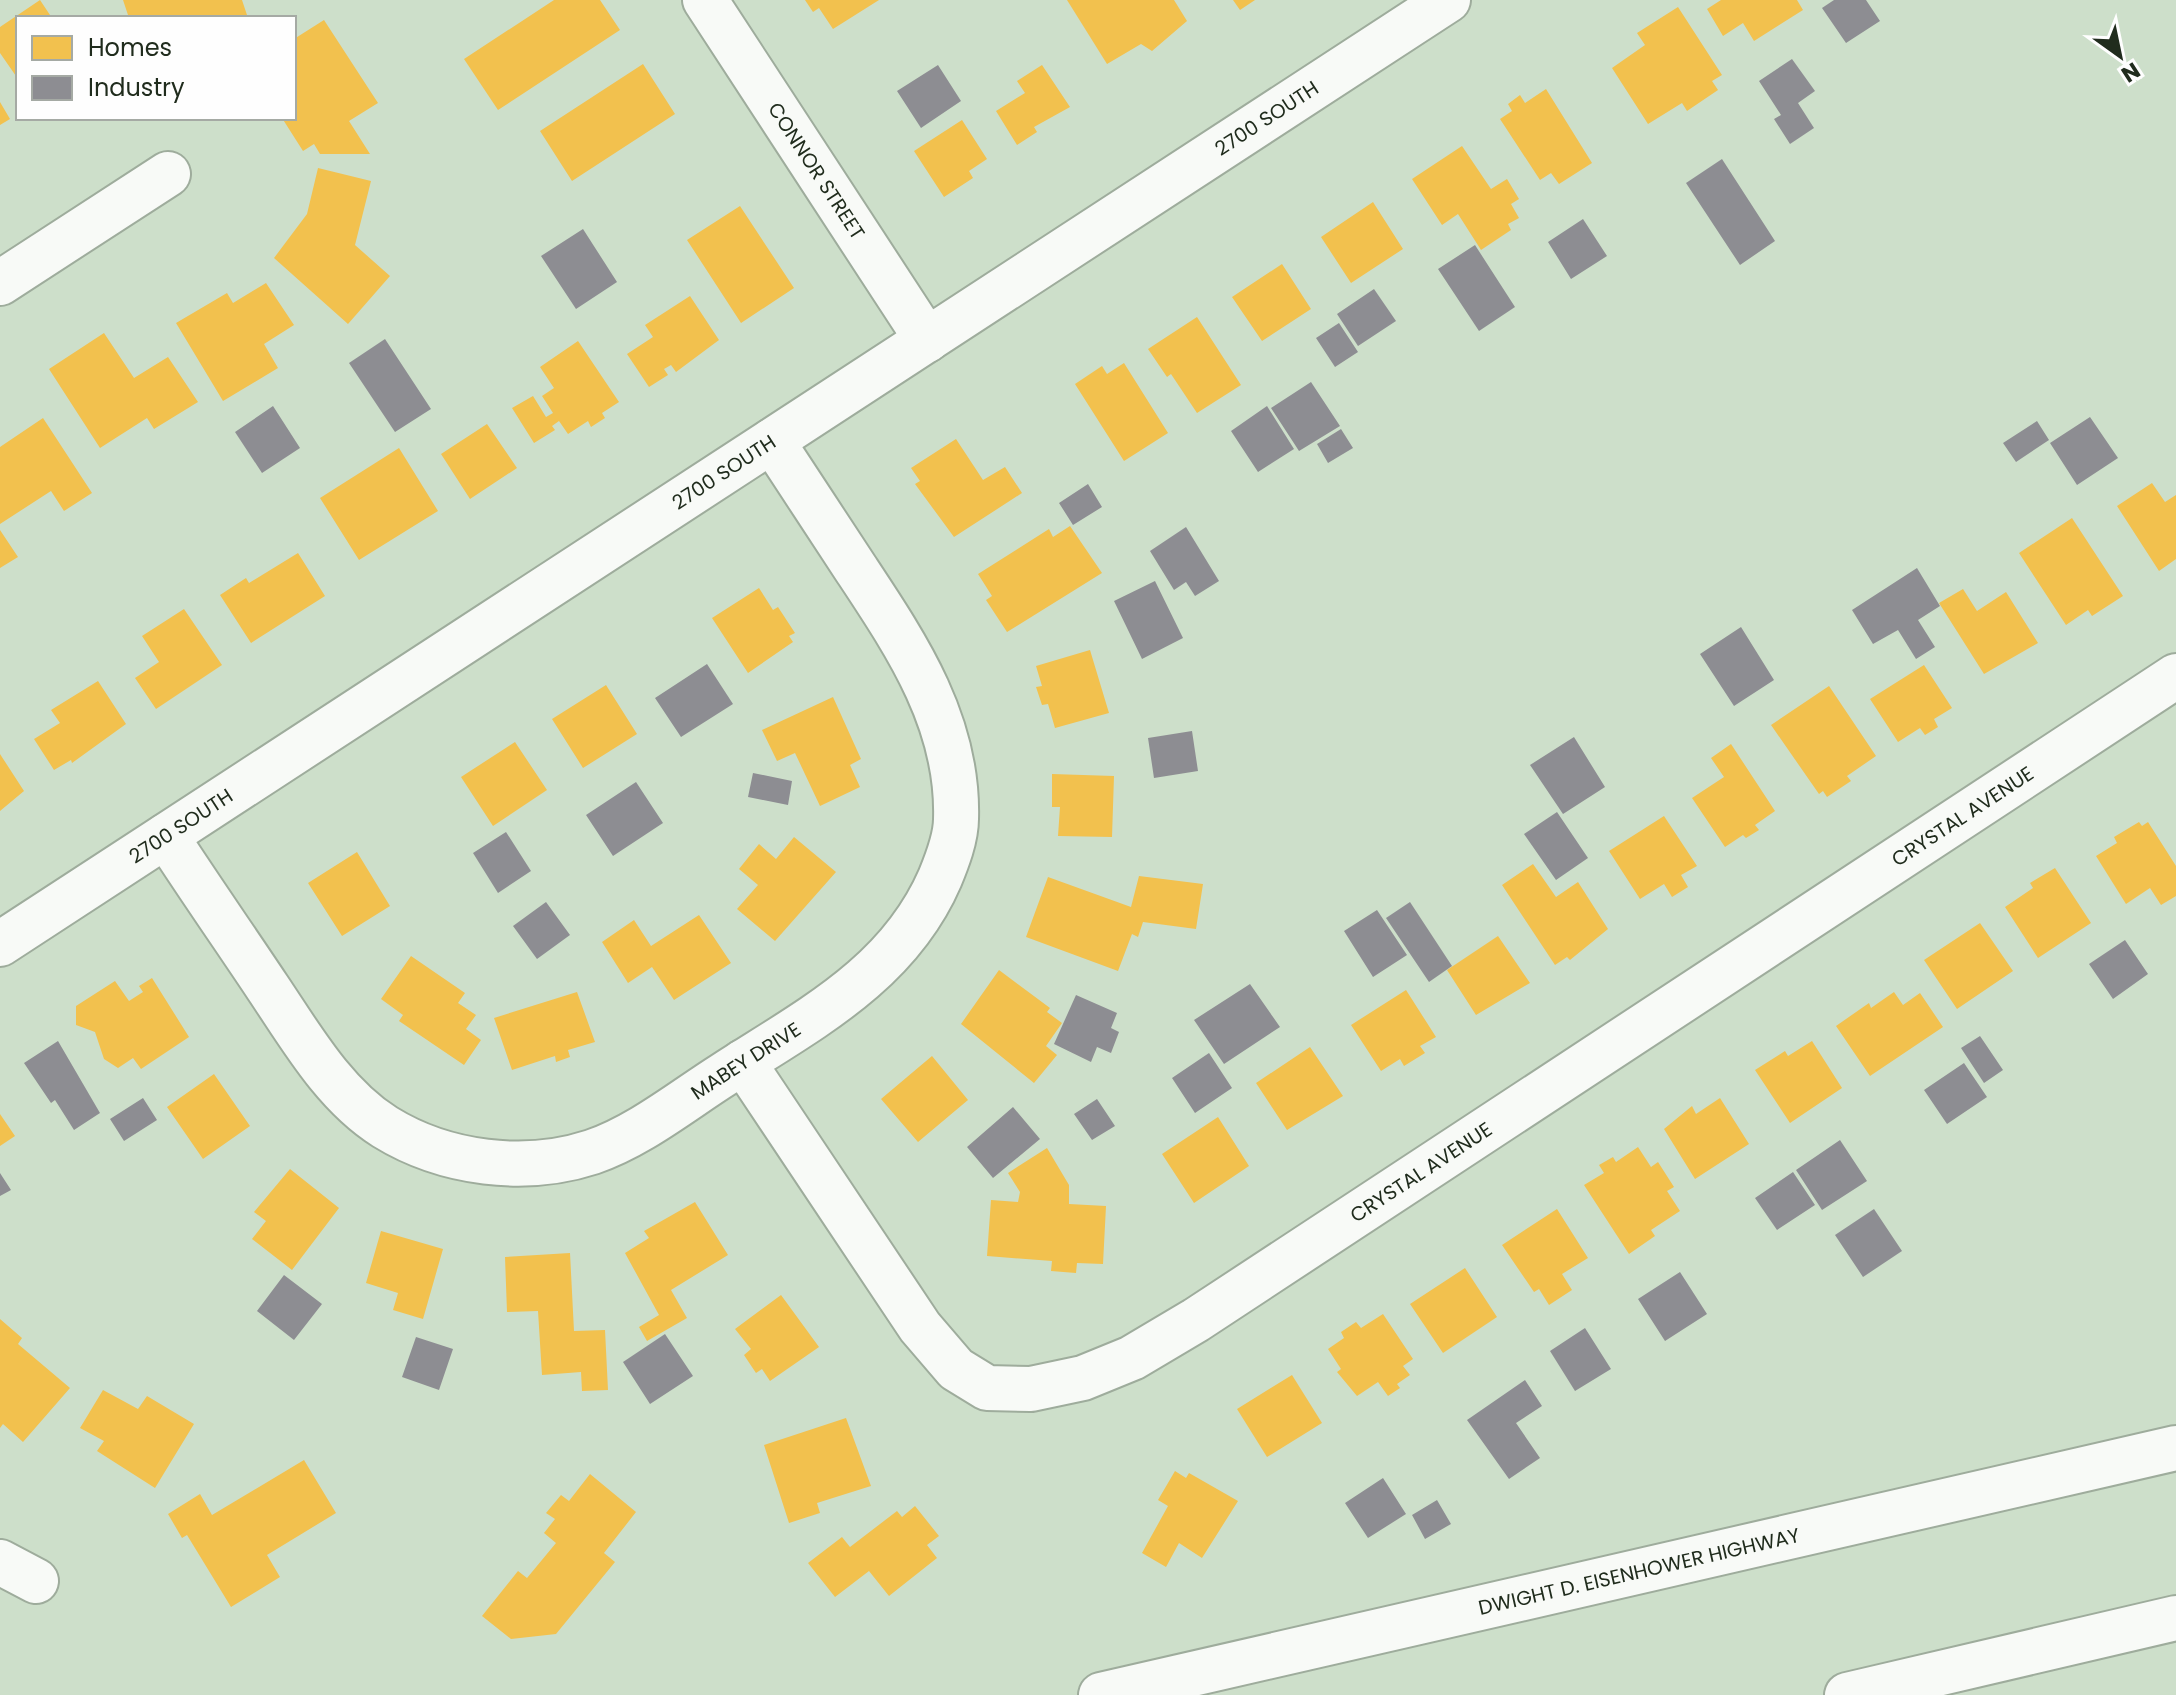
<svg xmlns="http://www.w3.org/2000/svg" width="2176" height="1695" font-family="Poppins,sans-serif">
<rect width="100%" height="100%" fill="#cddfca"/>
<path fill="#f2c14e" d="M40 0 52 18H18V79L0 53V27Z
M123 0H242L248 18H129Z
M554 0H600L620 30 498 110 464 59Z
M805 0H879L833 29 819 8 813 12Z
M1067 0H1174L1187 21 1152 51 1141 44 1107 64Z
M1233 0H1255L1240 10Z
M1721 0H1797L1803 10 1754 41 1743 23 1723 36 1707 9Z
M1678 7 1722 75 1712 81 1718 90 1687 111 1682 103 1648 124 1612 68 1645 45 1637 33Z
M324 20 378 103 349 121 370 154H320L314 144 303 151 282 118H294V39Z
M643 64 675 114 572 181 540 131Z
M1042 65 1070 107 1034 127 1037 132 1017 145 996 111 1025 93 1017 81Z
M1546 89 1592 163 1559 184 1551 173 1540 180 1500 119 1512 111 1508 104 1520 95 1525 103Z
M0 102 10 119 0 125Z
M962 120 987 159 969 171 973 178 944 197 914 151Z
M1462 146 1491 189 1507 179 1519 199 1511 204 1519 218 1508 224 1511 230 1481 250 1458 214 1442 225 1412 179Z
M318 168 371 181 355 245 390 276 348 324 274 258 307 214Z
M1373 202 1403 249 1351 283 1321 237Z
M740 206 794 288 741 323 687 240Z
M1282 264 1311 309 1262 341 1232 297Z
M266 283 294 325 264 344 278 368 223 401 176 323 227 293 233 303Z
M690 296 719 340 676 372 671 365 664 369 668 375 649 387 627 354 653 337 645 325Z
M1197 317 1241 385 1197 413 1171 374 1167 377 1148 349Z
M104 333 134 378 168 357 198 402 154 429 147 418 100 448 49 369Z
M578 341 619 402 602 413 605 418 591 427 588 421 568 434 559 421 552 426 555 430 534 443 512 408 533 396 546 417 553 413 542 396 554 388 540 367Z
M1124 363 1168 433 1124 461 1075 384 1102 366 1107 374Z
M43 418 92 493 64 511 51 491 0 524V447Z
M487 424 517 468 470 499 441 454Z
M956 439 983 480 1005 467 1022 493 954 537 915 484 920 481 911 468Z
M399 448 438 511 359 560 320 498Z
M2152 483 2165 502 2176 495V559L2159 571 2117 506Z
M2072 518 2123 596 2092 616 2088 610 2066 625 2019 553Z
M1070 526 1102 573 1007 632 986 600 992 596 978 574 1049 529 1053 537Z
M0 530 18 557 0 568Z
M298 553 325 596 251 643 220 595 246 578 249 583Z
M759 588 773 610 778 607 795 633 789 636 793 642 748 673 712 618Z
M1963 589 1977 611 2006 592 2038 643 1984 674 1939 603Z
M184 609 222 665 156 709 135 678 159 662 142 636Z
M1090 650 1109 713 1055 728 1048 704 1042 705 1036 687 1042 686 1036 666Z
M1924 665 1952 708 1934 719 1938 727 1925 735 1920 728 1898 742 1870 699Z
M98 681 126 724 72 763 71 760 54 770 34 739 60 723 51 710Z
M606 685 637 734 583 768 552 719Z
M1829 686 1876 756 1847 776 1851 781 1827 797 1823 791 1819 794 1771 725Z
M833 697 861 759 850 765 860 787 820 806 795 753 777 761 762 730Z
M515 742 547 790 493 826 461 777Z
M1731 744 1775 811 1755 825 1759 830 1746 838 1743 835 1725 847 1692 798 1724 777 1711 758Z
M0 754 24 791 0 811Z
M1052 774 1114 776 1112 837 1058 836 1060 807H1052Z
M1664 816 1697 866 1681 875 1688 887 1672 897 1664 884 1640 899 1609 851Z
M2139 822 2142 826 2148 822 2176 866V896L2161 905 2150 888 2126 904 2096 856 2117 843 2114 837Z
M794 837 836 872 775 941 737 909 758 885 739 869 759 844 776 859Z
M357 852 390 906 342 936 308 883Z
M1533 864 1556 897 1578 882 1608 929 1570 960 1567 957 1555 965 1502 885Z
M2055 868 2091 923 2038 958 2005 907 2033 888 2030 883Z
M1139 876 1203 884 1196 929 1143 922 1138 937 1132 934 1118 971 1026 937 1048 877 1131 907Z
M699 915 731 963 674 1000 652 967 628 983 602 942 634 920 651 946Z
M1980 923 2013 971 1957 1009 1924 960Z
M1498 936 1530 983 1476 1015 1447 970Z
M411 956 465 993 458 1003 476 1015 466 1029 481 1040 464 1065 399 1021 403 1015 381 999Z
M999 970 1050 1008 1047 1012 1062 1023 1046 1046 1057 1055 1034 1083 961 1024Z
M152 978 189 1037 141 1069 133 1058 118 1068 104 1059 95 1032 76 1025V1006L115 981 129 1001 143 992 139 986Z
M1406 990 1436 1037 1420 1046 1425 1053 1404 1066 1400 1059 1381 1071 1351 1025Z
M577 992 595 1042 568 1050 570 1057 556 1062 555 1056 512 1070 494 1018Z
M1894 992 1903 1005 1920 993 1943 1027 1870 1076 1836 1026 1869 1003 1871 1008Z
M1812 1041 1842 1088 1790 1123 1755 1070 1785 1051 1788 1056Z
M1310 1047 1343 1096 1287 1130 1256 1083Z
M932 1056 968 1100 918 1142 881 1099Z
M214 1074 250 1126 203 1159 167 1107Z
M1720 1098 1749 1144 1695 1179 1664 1129 1692 1106 1696 1114Z
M0 1114 15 1136 0 1146Z
M1218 1117 1249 1166 1194 1203 1162 1154Z
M1638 1147 1651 1167 1658 1162 1674 1187 1667 1191 1680 1211 1651 1230 1655 1236 1629 1254 1584 1185 1604 1173 1599 1165 1613 1157 1616 1162Z
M1047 1148 1069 1185V1204L1106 1206 1103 1264 1077 1263 1076 1273 1051 1271 1052 1261 987 1256 991 1200 1018 1202 1020 1192 1008 1173Z
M290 1169 339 1208 292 1270 252 1239 266 1221 254 1212Z
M695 1202 728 1255 671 1290 687 1318 647 1341 639 1327 659 1315 625 1253 649 1238 644 1231Z
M1557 1209 1588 1258 1562 1274 1572 1290 1549 1305 1539 1289 1534 1292 1502 1245Z
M381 1231 443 1249 423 1319 393 1310 398 1293 366 1283Z
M570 1253 574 1331 605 1330 608 1390 582 1391 581 1372 542 1375 538 1311 507 1312 505 1257Z
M1465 1268 1497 1317 1443 1353 1410 1304Z
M781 1295 819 1347 770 1381 762 1369 756 1373 744 1355 751 1349 735 1329Z
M1383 1314 1413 1359 1403 1366 1410 1375 1397 1384 1400 1388 1388 1396 1378 1382 1357 1396 1337 1372 1341 1369 1328 1349 1344 1338 1341 1332 1356 1322 1361 1328Z
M0 1319 22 1338 18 1344 70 1388 23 1442 3 1424 0 1428Z
M1292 1375 1322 1423 1267 1457 1237 1409Z
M103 1390 138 1409 147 1396 194 1424 155 1488 97 1451 104 1441 80 1428Z
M846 1418 871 1486 817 1503 820 1513 789 1523 764 1445Z
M304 1460 336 1513 267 1555 280 1577 231 1607 187 1535 182 1538 168 1514 200 1494 212 1515Z
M1175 1471 1186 1478 1189 1473 1238 1501 1202 1558 1179 1543 1166 1567 1142 1553 1168 1506 1158 1500Z
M590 1474 636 1512 604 1553 615 1562 556 1634 511 1639 482 1616 518 1571 527 1578 556 1543 544 1533 555 1519 546 1513 561 1495 569 1501Z
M915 1506 939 1536 927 1545 937 1558 889 1596 869 1571 835 1597 808 1563 842 1537 850 1547 897 1511 902 1517Z"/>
<path fill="#8d8d92" d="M1834 0H1866L1880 21 1846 43 1822 8Z
M1792 59 1815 91 1798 103 1814 128 1790 144 1774 119 1781 115 1759 81Z
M938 65 961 101 921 128 897 91Z
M1722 159 1775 241 1740 265 1686 183Z
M1583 219 1607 256 1571 279 1548 242Z
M583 229 617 282 576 309 541 256Z
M1475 245 1515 307 1479 331 1438 269Z
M1374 289 1396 321 1358 346 1337 314Z
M1339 323 1358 352 1335 367 1316 338Z
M385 339 431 409 395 432 349 363Z
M1311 382 1340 426 1299 451 1271 408Z
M273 406 300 448 262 473 235 432Z
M1267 406 1294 449 1258 472 1231 431Z
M2090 417 2118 458 2077 485 2050 443Z
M2037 421 2049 440 2016 462 2003 443Z
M1341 429 1353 448 1328 463 1317 444Z
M1088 484 1102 507 1073 525 1059 503Z
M1186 527 1219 581 1195 596 1186 582 1174 590 1150 551Z
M1917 568 1940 606 1918 620 1935 647 1916 659 1898 630 1873 644 1852 610Z
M1155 581 1183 638 1142 659 1114 601Z
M1741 627 1774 680 1734 706 1700 654Z
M707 664 733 704 681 737 655 698Z
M1192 731 1198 771 1154 778 1148 738Z
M1574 737 1605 787 1563 814 1530 765Z
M753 773 792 781 788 805 748 797Z
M636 782 663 823 613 856 586 815Z
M1557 812 1588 858 1556 880 1524 834Z
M506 832 531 871 498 893 473 853Z
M546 902 570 935 537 959 513 926Z
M1410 902 1452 966 1429 982 1386 918Z
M1377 910 1407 955 1373 977 1344 931Z
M2125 940 2148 974 2113 999 2089 964Z
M1250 984 1280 1027 1224 1064 1194 1020Z
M1076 995 1117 1013 1111 1028 1119 1032 1111 1053 1097 1047 1091 1062 1054 1044Z
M1980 1036 2003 1070 1984 1083 1961 1048Z
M58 1041 100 1113 74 1130 55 1100 51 1103 24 1063Z
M1209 1053 1232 1088 1195 1113 1172 1078Z
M1964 1063 1987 1097 1947 1124 1924 1090Z
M143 1098 157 1120 124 1141 110 1119Z
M1097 1099 1115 1126 1092 1140 1074 1114Z
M1013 1107 1040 1139 993 1178 967 1147Z
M1840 1140 1867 1181 1822 1210 1796 1170Z
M1793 1172 1815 1205 1777 1230 1755 1198Z
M0 1173 11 1190 0 1196Z
M1874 1209 1902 1251 1863 1277 1835 1235Z
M1680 1272 1707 1314 1665 1341 1638 1299Z
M284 1275 322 1304 294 1340 257 1311Z
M1585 1328 1611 1369 1575 1391 1550 1351Z
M665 1334 693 1376 650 1404 623 1362Z
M416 1337 453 1349 439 1390 402 1377Z
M1525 1380 1542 1406 1516 1423 1540 1458 1509 1479 1467 1420Z
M1383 1478 1406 1514 1368 1538 1345 1503Z
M1437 1500 1451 1524 1425 1539 1412 1515Z"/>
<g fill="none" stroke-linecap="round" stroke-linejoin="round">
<defs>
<g id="street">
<path id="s1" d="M705 0 927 340"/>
<path d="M0 283 168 174"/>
<path id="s2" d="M166 836C199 887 234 937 268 988 301 1037 334 1095 385 1127 445 1164 525 1174 592 1152 639 1136 682 1101 723 1075 808 1020 898 975 940 878 947 861 956 838 956 819 959 723 907 646 856 569 828 526 800 484 772 441"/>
<path id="s3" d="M743 1062 920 1327 956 1369 987 1388 1031 1389 1083 1378 1132 1358 1196 1320 2176 676"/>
<path d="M0 1562 36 1581"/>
</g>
<g id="secondary">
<path id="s4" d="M0 944 1448 0"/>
</g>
<g id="highway">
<path id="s5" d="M1101 1695 2176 1448"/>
<path d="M1847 1695 2176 1618"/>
</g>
</defs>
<use href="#street" stroke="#9eac9c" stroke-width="48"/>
<use href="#secondary" stroke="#9eac9c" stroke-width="48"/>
<use href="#highway" stroke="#9eac9c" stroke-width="48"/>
<use href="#street" stroke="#f8faf7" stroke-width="44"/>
<use href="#secondary" stroke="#f8faf7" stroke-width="44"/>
<use href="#highway" stroke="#f8faf7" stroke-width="44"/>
</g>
<g text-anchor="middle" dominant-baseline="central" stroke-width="8" stroke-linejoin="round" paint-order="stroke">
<g font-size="20" fill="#202c1d" stroke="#fefefe">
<text stroke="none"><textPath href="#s4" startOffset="1512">2700 SOUTH</textPath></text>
<text stroke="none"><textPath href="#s1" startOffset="204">CONNOR STREET</textPath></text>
<text stroke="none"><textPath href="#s4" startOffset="864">2700 SOUTH</textPath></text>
<text stroke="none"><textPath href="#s3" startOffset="1552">CRYSTAL AVENUE</textPath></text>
<text stroke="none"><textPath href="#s4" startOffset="216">2700 SOUTH</textPath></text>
<text stroke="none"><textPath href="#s2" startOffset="760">MABEY DRIVE</textPath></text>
<text stroke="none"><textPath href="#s3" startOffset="904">CRYSTAL AVENUE</textPath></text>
<text stroke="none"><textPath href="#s5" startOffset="552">DWIGHT D. EISENHOWER HIGHWAY</textPath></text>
</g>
</g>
<rect x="16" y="16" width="280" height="104" fill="#fefefe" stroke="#a5aaa4" stroke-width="2"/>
<rect x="32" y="36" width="40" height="24" fill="#f2c14e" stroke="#a5aaa4" stroke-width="2"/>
<text x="88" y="56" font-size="24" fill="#202c1d">Homes</text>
<rect x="32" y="76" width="40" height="24" fill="#8d8d92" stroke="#a5aaa4" stroke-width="2"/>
<text x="88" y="96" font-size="24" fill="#202c1d">Industry</text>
<g transform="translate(2120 56) rotate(147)" stroke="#fefefe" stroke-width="6" paint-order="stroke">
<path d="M0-6L14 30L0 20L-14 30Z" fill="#202c1d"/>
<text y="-12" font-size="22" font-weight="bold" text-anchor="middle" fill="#202c1d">N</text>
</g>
</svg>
